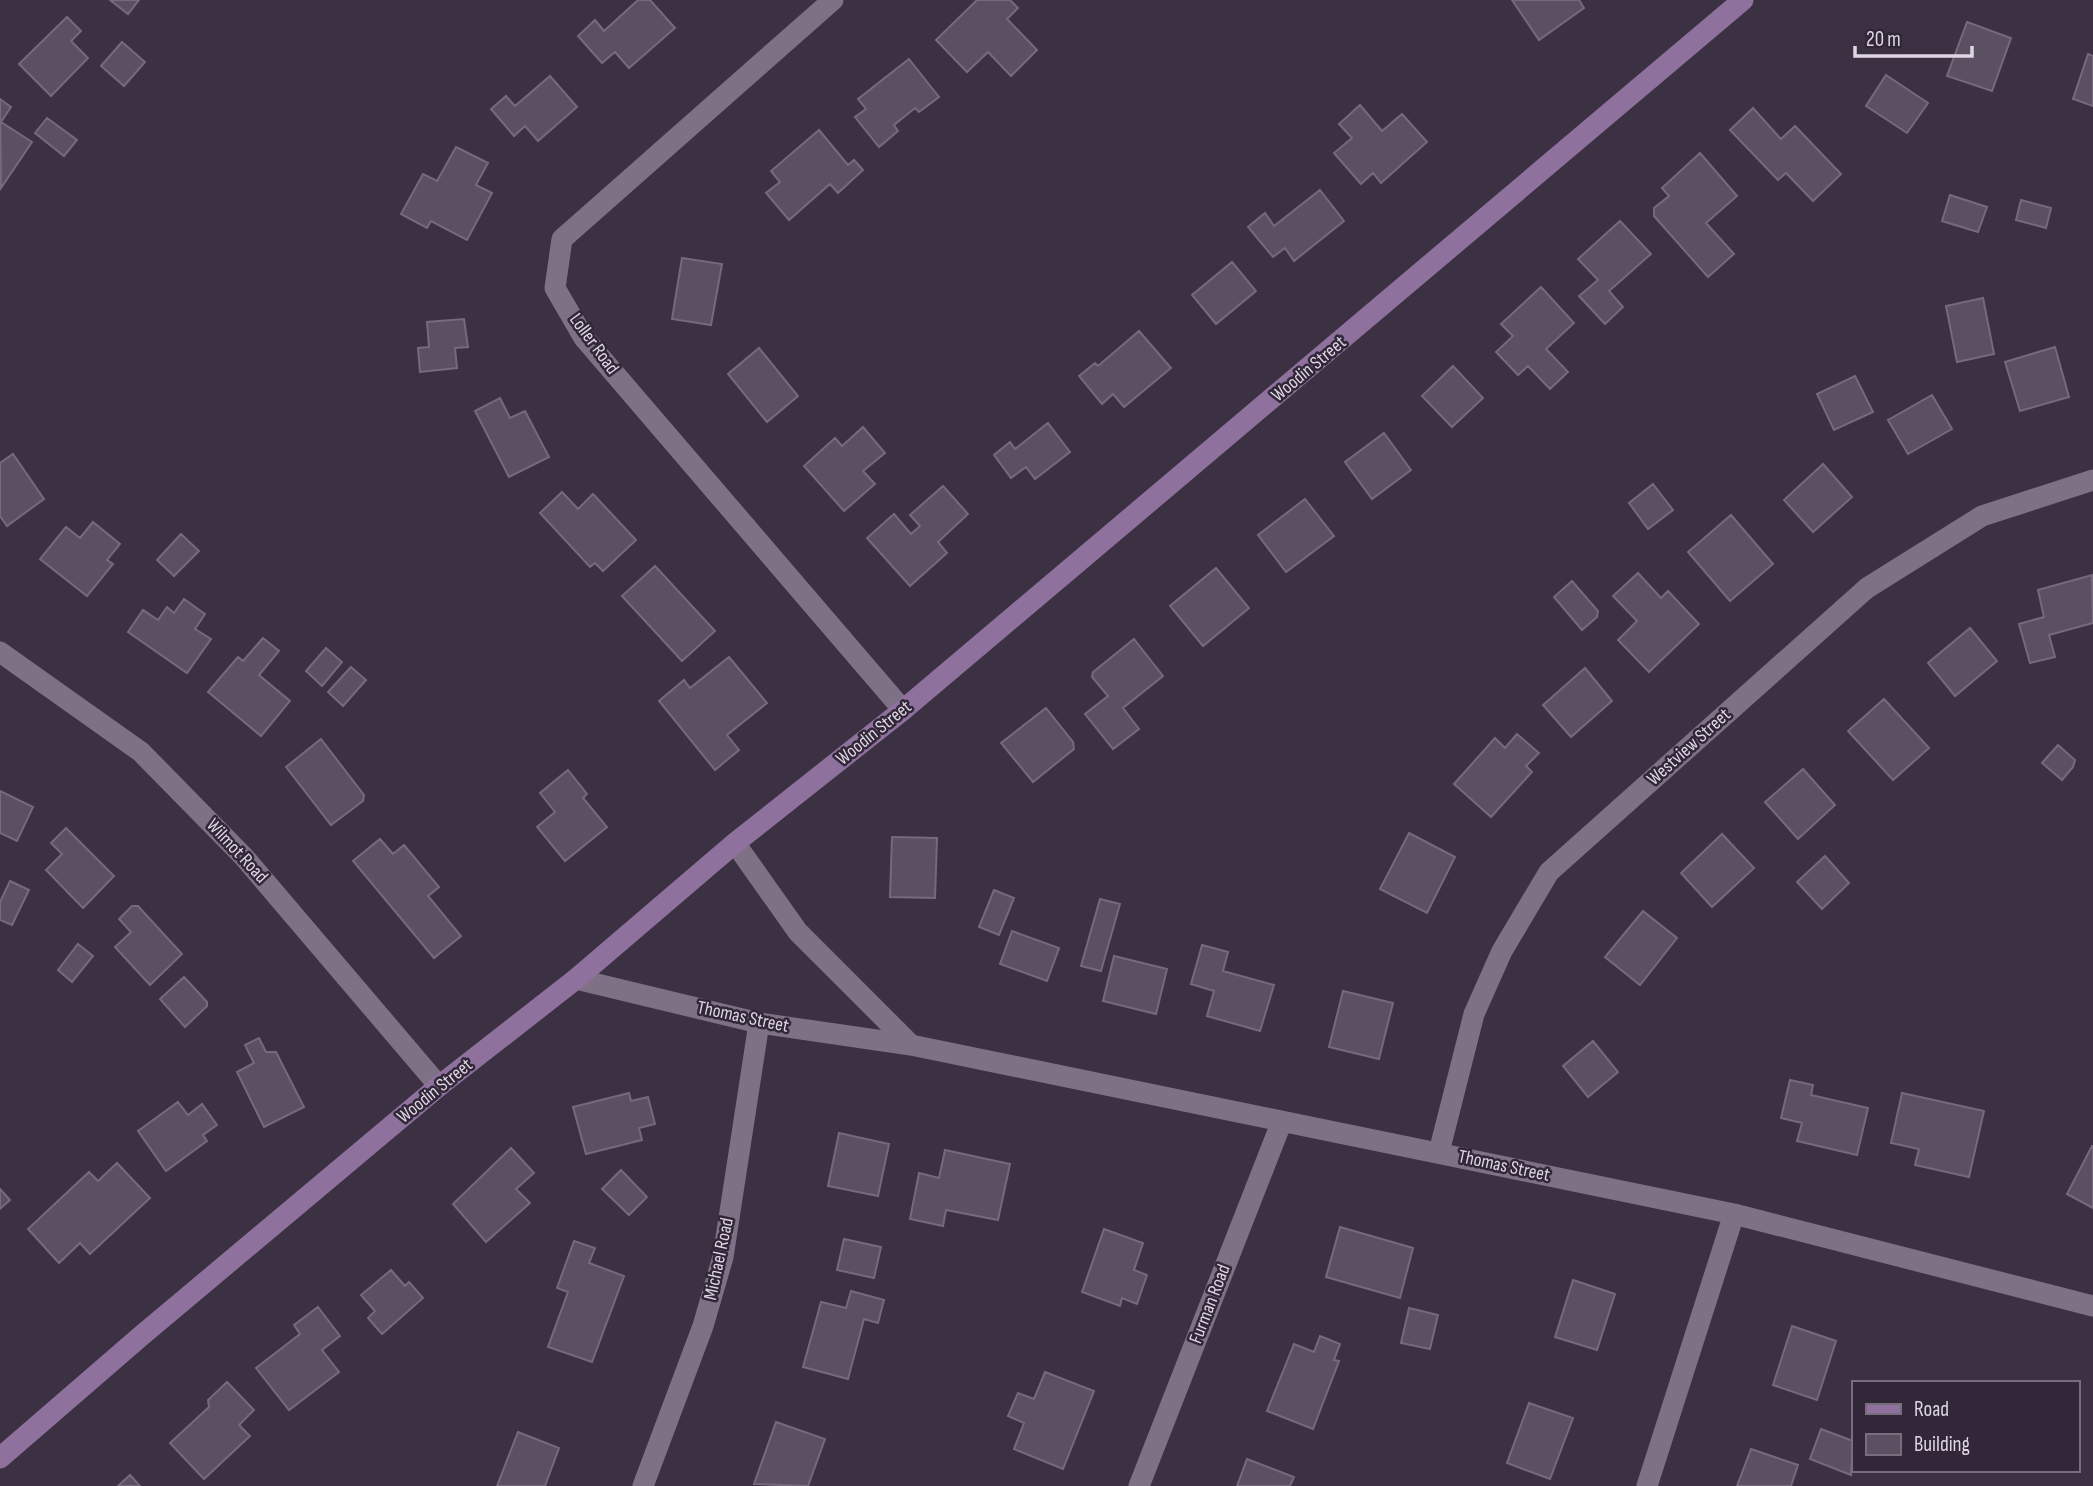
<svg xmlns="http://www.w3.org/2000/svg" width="2093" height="1486" font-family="'Sofia Sans Condensed',sans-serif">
<rect width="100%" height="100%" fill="#3c3143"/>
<path fill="#5b4f62" stroke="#76697d" stroke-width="2" d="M110 0H139L128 14Z
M638 0H650L675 28 629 68 615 52 602 63 578 36 595 20 604 31Z
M977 0H1010L1018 8 1007 19 1037 50 1011 76 988 52 967 72 936 40Z
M1512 0H1579L1584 8 1539 40Z
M67 17 81 31 71 41 88 58 51 96 19 64Z
M1967 22 2011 38 1992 91 1947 76Z
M122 42 145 62 124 86 101 66Z
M2088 54 2093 56V106L2073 99Z
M909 59 939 97 919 112 915 108 894 125 898 131 879 147 855 117 866 109 858 99Z
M1886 75 1928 103 1907 133 1866 106Z
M550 76 577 107 538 141 525 126 514 136 491 109 506 96 515 106Z
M0 99 11 107 1 122 32 142 1 188Z
M1360 105 1382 131 1402 114 1427 142 1381 183 1373 173 1361 184 1334 153 1352 138 1339 124Z
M1753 108 1781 139 1795 126 1841 174 1813 201 1786 173 1778 180 1730 130Z
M47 118 77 140 64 156 35 133Z
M819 130 848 165 854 160 863 170 838 193 830 184 789 220 766 193 780 182 771 171Z
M456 147 488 163 476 185 492 193 467 240 431 221 427 228 401 214 423 174 437 181Z
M1700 153 1737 196 1706 223 1734 254 1708 277 1654 216V208L1669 196 1662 188Z
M1320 190 1344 221 1294 261 1285 248 1273 257 1248 227 1265 213 1274 226Z
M1950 195 1987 207 1978 232 1942 221Z
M2021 200 2051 208 2046 228 2016 220Z
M1620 221 1651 254 1609 291 1623 307 1605 324 1579 296 1598 280 1578 259Z
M682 258 722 264 711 325 672 319Z
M1232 262 1256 291 1216 324 1192 295Z
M1541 287 1574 323 1546 349 1568 372 1550 389 1528 366 1518 375 1496 352 1513 336 1501 324Z
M1983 298 1994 354 1957 362 1946 306Z
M464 319 468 347 455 348 457 368 420 372 418 348 429 347 427 322Z
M1139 331 1171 368 1124 407 1113 394 1102 404 1079 376 1095 363 1098 366Z
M2055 347 2069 397 2020 411 2005 362Z
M759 348 798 396 767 422 728 374Z
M1453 366 1483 398 1452 427 1422 396Z
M1855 376 1873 412 1834 430 1817 394Z
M1932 395 1952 429 1908 454 1888 420Z
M500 398 510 418 525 411 549 457 509 477 475 411Z
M1048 423 1070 452 1035 479 1026 467 1011 478 994 455 1010 442 1015 449Z
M863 427 885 453 863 471 875 484 844 511 804 466 835 438 842 446Z
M1384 433 1411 470 1372 499 1345 462Z
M13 454 44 499 7 526 0 516V463Z
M1823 464 1852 497 1813 532 1784 500Z
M1653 484 1673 510 1648 529 1629 503Z
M943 486 968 514 938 542 947 553 910 586 867 538 894 514 911 534 920 526 910 515Z
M562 492 578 509 593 494 636 540 603 571 595 563 590 567 540 513Z
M1305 499 1334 536 1286 572 1258 535Z
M1731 515 1773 564 1730 601 1688 552Z
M93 522 120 544 107 560 113 564 87 596 40 559 66 527 80 538Z
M181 534 199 551 174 576 157 560Z
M655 566 715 631 682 661 622 596Z
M1216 568 1249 608 1203 646 1170 606Z
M1638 573 1661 598 1668 591 1699 624 1649 672 1618 640 1637 621 1613 596Z
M2092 575 2093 623 2049 635 2055 657 2030 663 2019 624 2044 617 2038 590Z
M1572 581 1598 611 1597 617 1582 630 1554 597Z
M184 599 205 614 195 629 211 639 187 673 128 632 143 610 158 620 167 607 174 613Z
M1970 628 1997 661 1955 696 1928 663Z
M263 638 279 651 259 675 290 701 261 736 208 692 238 657 243 661Z
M1134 639 1163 676 1123 708 1139 729 1113 749 1085 714 1108 696 1092 677 1093 672Z
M326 648 342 662 322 686 306 671Z
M729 657 767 703 727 735 739 750 715 770 659 701 684 680 690 688Z
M351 667 366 680 343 706 328 692Z
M1585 668 1612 701 1571 737 1543 705Z
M1884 699 1929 748 1893 780 1848 731Z
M1046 708 1073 742 1074 749 1033 782 1001 743Z
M1517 734 1539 753 1526 766 1532 772 1491 817 1454 784 1495 738 1505 748Z
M321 739 364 795 363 801 331 825 286 767Z
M2058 745 2075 760 2073 767 2062 780 2042 763Z
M1803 769 1835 805 1798 839 1765 802Z
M568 770 587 794 583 798 607 827 565 861 537 827 555 812 540 793Z
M0 791 33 807 17 841 0 833Z
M66 828 114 876 83 908 46 870 62 854 51 843Z
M1409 833 1455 857 1427 913 1380 889Z
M1722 834 1754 868 1712 907 1681 873Z
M892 837 937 838 935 898 890 897Z
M380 839 393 854 404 845 439 887 428 896 461 936 434 958 353 861Z
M1825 856 1849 883 1822 909 1797 882Z
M10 881 29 890 12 925 0 920V902Z
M994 890 1014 898 999 935 979 927Z
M1100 899 1120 904 1101 971 1081 966Z
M132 906H138L182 954 150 985 115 947 131 932 119 919Z
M1643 911 1677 938 1640 985 1605 957Z
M1012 931 1059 948 1047 981 1000 964Z
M78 944 93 956 72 982 58 970Z
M1202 945 1228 952 1223 971 1274 985 1260 1031 1207 1016 1214 991 1191 984Z
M1114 956 1167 969 1156 1014 1103 1001Z
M184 977 207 1002V1006L185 1027 160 999Z
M1343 991 1393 1003 1379 1059 1329 1047Z
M259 1038 266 1052H276L304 1107 264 1127 237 1072 254 1063 245 1045Z
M1593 1041 1618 1072 1588 1097 1563 1066Z
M1790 1080 1813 1085 1811 1095 1868 1108 1857 1155 1797 1141 1802 1123 1781 1118Z
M629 1093 631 1101 648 1097 655 1124 639 1128 642 1140 586 1154 573 1107Z
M1902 1093 1984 1111 1969 1177 1915 1165 1919 1149 1891 1143Z
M178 1102 188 1115 202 1104 217 1125 203 1135 207 1141 166 1171 138 1131Z
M839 1133 889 1144 878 1196 828 1186Z
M2092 1146H2093V1208L2067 1194Z
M511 1148 534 1173 516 1189 530 1203 486 1242 453 1204Z
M945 1150 1010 1164 998 1220 946 1210 943 1226 910 1219 919 1173 939 1178Z
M117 1163 150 1198 90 1254 80 1243 59 1263 28 1229 89 1172 98 1181Z
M621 1170 647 1197 629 1215 602 1189Z
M0 1189 10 1200 0 1209Z
M1340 1227 1413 1248 1400 1298 1326 1277Z
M1104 1229 1143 1243 1134 1270 1147 1275 1137 1304 1122 1298 1120 1306 1082 1292Z
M844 1239 881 1247 874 1278 837 1270Z
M574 1241 595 1248 589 1263 624 1276 592 1362 548 1347 568 1292 557 1288Z
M391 1270 405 1286 409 1282 423 1298 382 1334 368 1318 375 1311 361 1295Z
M1573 1280 1615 1294 1597 1350 1555 1337Z
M851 1291 884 1300 878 1323 864 1319 848 1379 803 1367 821 1302 846 1308Z
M318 1307 340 1336 322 1350 339 1372 289 1410 256 1368 300 1334 294 1325Z
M1409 1308 1438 1315 1430 1349 1401 1343Z
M1792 1326 1836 1341 1817 1400 1773 1385Z
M1320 1336 1340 1344 1334 1360 1339 1361 1313 1429 1267 1411 1294 1344 1314 1352Z
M1045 1372 1094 1391 1063 1469 1014 1449 1024 1423 1008 1416 1018 1393 1034 1399Z
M227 1382 254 1410 239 1425 250 1436 204 1479 170 1443 209 1407 208 1400Z
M1529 1403 1573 1418 1550 1479 1507 1463Z
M776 1422 825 1439 808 1486 754 1484Z
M1821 1429 1853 1441 1851 1475 1810 1459Z
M518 1432 559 1448 545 1486H497Z
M1751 1449 1798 1465 1791 1486H1737Z
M1247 1459 1294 1477 1290 1486H1237Z
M130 1475 140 1486H118Z"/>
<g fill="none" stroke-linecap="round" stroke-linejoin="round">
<path stroke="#7e7185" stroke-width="21" d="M833 0 562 239 555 288 584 338 903 710
M0 652 141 752 244 857 439 1086
M735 843 798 932 911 1045
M576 979 759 1023 911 1045 1734 1214 2093 1306
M1439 1152 1474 1014 1502 951 1549 872 1867 588 1982 516 2093 480
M643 1486 703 1326 723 1257 759 1023
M1139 1486 1282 1121
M1647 1486 1734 1214"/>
<path stroke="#8e719d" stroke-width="21" d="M0 1458 141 1336 439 1086 576 979 735 843 903 710 1743 0"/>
</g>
<g text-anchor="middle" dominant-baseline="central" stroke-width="5" stroke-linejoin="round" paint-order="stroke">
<g font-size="19" fill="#ded7e3" stroke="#322739">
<text transform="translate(594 344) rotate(54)">Loller Road</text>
<text transform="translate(1309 369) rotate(-40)">Woodin Street</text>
<text transform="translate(874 733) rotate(-39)">Woodin Street</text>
<text transform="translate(1689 747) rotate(-42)">Westview Street</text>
<text transform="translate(237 851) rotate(47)">Wilmot Road</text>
<text transform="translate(743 1017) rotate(12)">Thomas Street</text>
<text transform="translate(435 1091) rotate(-39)">Woodin Street</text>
<text transform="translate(1504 1166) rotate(12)">Thomas Street</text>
<text transform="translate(719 1259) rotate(-78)">Michael Road</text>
<text transform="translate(1210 1304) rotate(-69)">Furman Road</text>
</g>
</g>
<rect x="1852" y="1381" width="228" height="91" fill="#322739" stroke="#776d7d" stroke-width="2"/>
<rect x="1866" y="1404" width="35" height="10" fill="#8e719d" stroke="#776d7d" stroke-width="2"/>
<text x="1914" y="1416" font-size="21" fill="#ded7e3">Road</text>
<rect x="1866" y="1434" width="35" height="21" fill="#5b4f62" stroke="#776d7d" stroke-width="2"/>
<text x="1914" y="1451" font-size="21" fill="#ded7e3">Building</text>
<path d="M1855 46v10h117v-10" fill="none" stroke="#ded7e3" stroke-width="3.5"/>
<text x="1866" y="46" font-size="21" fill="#ded7e3" stroke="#322739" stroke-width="5" paint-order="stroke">20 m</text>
</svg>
